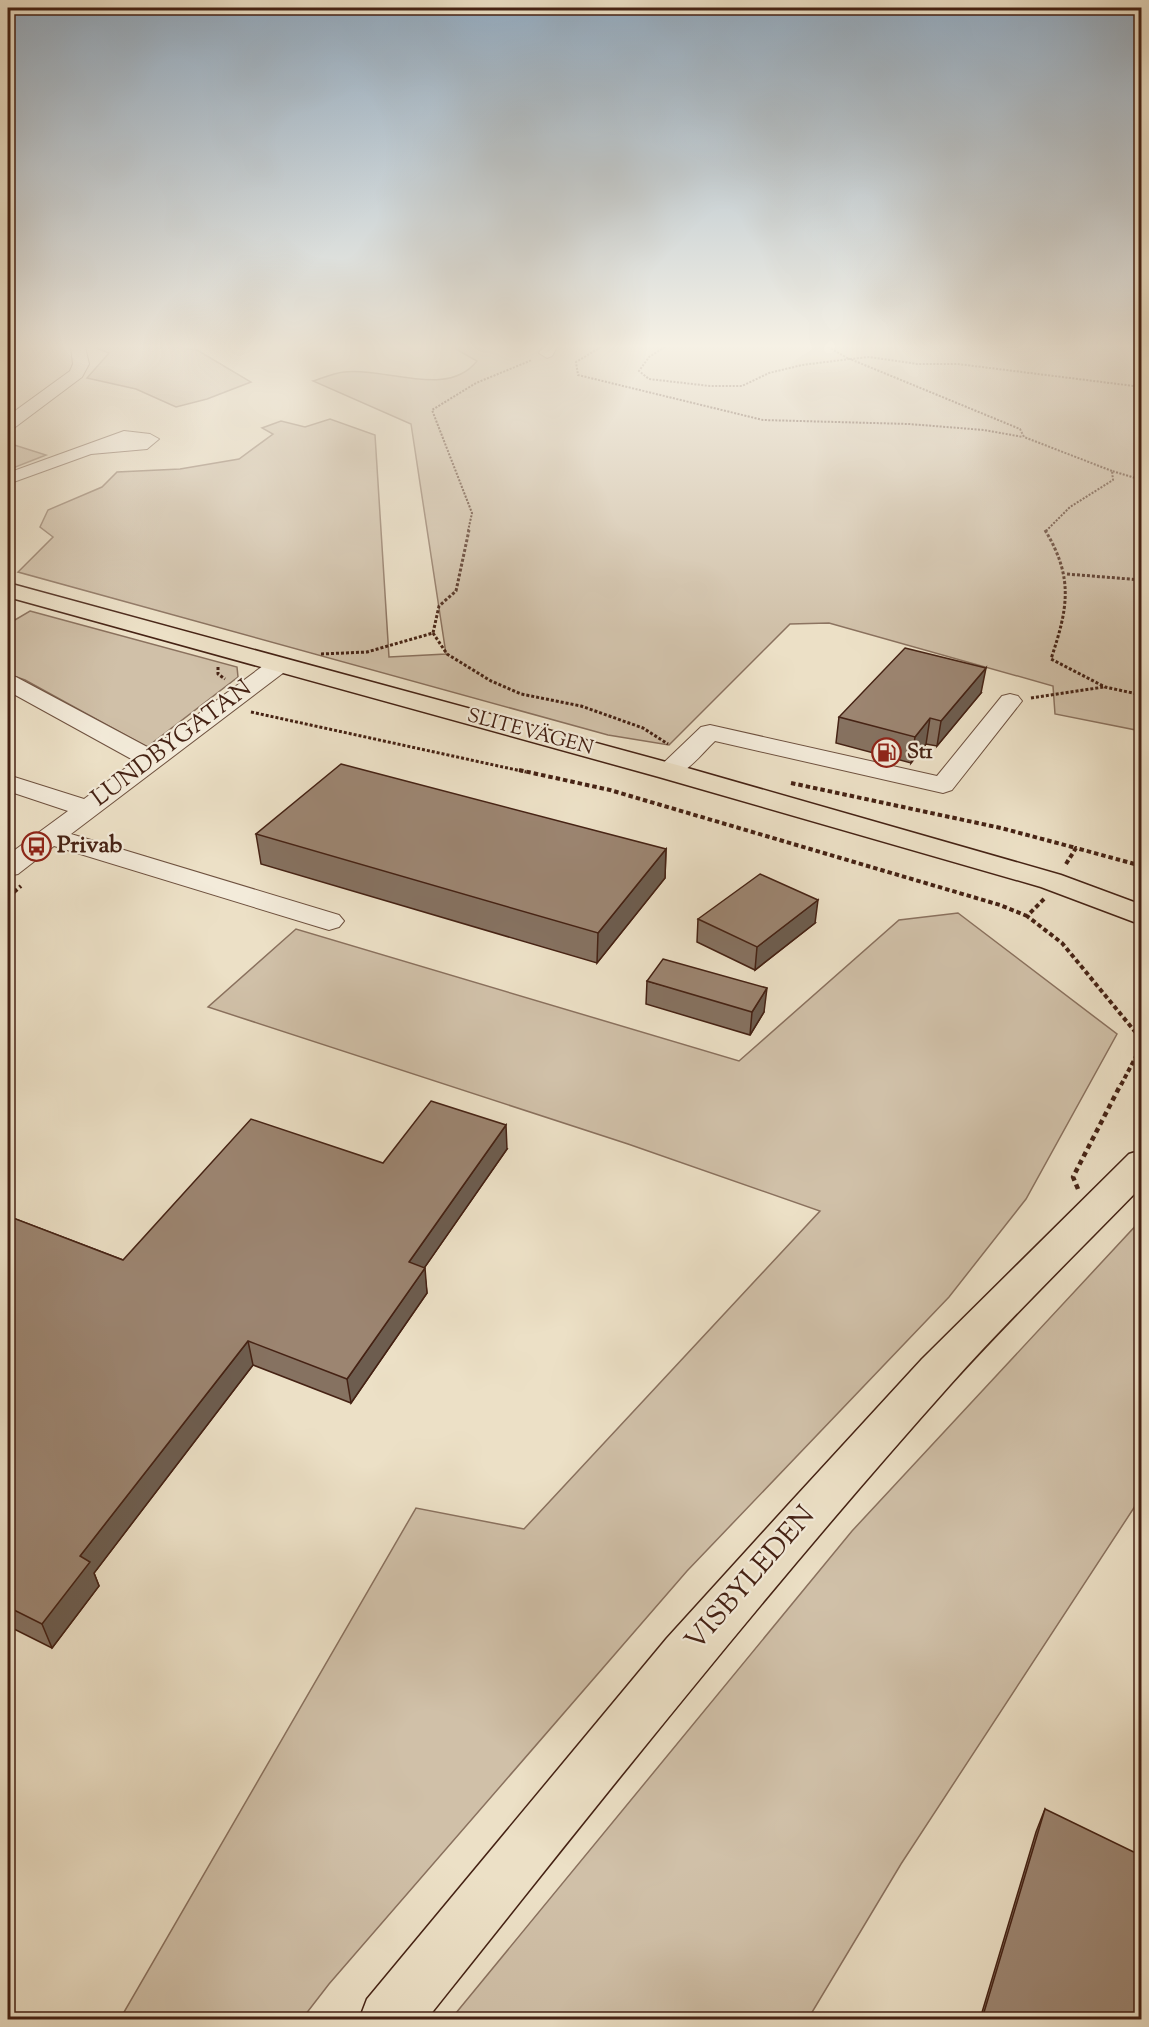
<svg xmlns="http://www.w3.org/2000/svg" width="1149" height="2027" font-family="'Sorts Mill Goudy',serif">
<rect width="100%" height="100%" fill="#ece0c6"/>
<filter id="stains"><feTurbulence type="fractalNoise" baseFrequency=".00333" numOctaves="4"/><feColorMatrix values="0 0 0 0 .2 0 0 0 0 .09 0 0 0 0 .02 0 0 0 .5 -.17"/></filter>
<radialGradient id="worn" r=".72"><stop offset=".6" stop-color="#630" stop-opacity="0"/><stop offset="1" stop-color="#630" stop-opacity=".3"/></radialGradient>
<path fill="#d0c0a8" stroke="#8a715e" stroke-width="1.5" d="M94 347H175L197 350 251 382 207 399 176 407 136 389 87 378 109 353Z
M452 347H1141V731L1055 714 1053 686 829 623 790 624 669 745 608 735 18 572 53 537 40 527 48 510 102 487 117 472 180 469 239 459 273 434 262 428 281 421 305 427 330 419 375 435 389 657 446 654 411 424 313 381C323 378 334 373 344 372 386 367 447 399 477 361Z
M8 443 46 455 8 470Z
M30 611 237 667 238 677 147 747 25 680 8 674V624Z
M958 913 1117 1034 1026 1199 949 1297 687 1571 329 1984 302 2019H120L416 1508 524 1529 820 1211 628 1144 208 1007 296 929 739 1061 899 920Z
M1141 1220V1497L901 1864 808 2019H451L852 1531Z"/>
<g fill="none" stroke-linecap="round" stroke-linejoin="round">
<defs>
<path id="minor" d="M71 347H85L89 364 82 377 14 428 8 429V416L70 371 73 364Z
M543 347H557L552 356 547 358 539 353Z
M124 431 150 434 159 439 147 449 91 454 8 484V473Z
M279 658 287 660 290 665 287 670 71 834 339 915 344 921 339 927 329 930 319 927 54 846 18 874 8 876V855L68 811 8 791V775L84 799 135 761 8 691V675L16 677 151 749 271 660Z
M1010 694 1018 696 1022 701 952 790 943 793 715 741C700 755 682 782 659 776L655 771 701 727 710 725 937 776 1002 696Z"/>
<path id="major" d="M8 583 677 765 1061 875 1142 905V925L1041 887 659 777 8 597Z
M1142 1150V1186C1078 1252 1011 1317 950 1385 767 1590 597 1805 426 2020H359L367 1999 667 1638 787 1506 922 1359 1129 1154Z"/>
</defs>
<use href="#minor" stroke="#6f5240" stroke-width="2"/>
<use href="#major" stroke="#452214" stroke-width="3"/>
<path stroke="#452214" stroke-width="2" stroke-dasharray="2 1.5" stroke-linecap="butt" d="M601 347 576 362 578 375 763 420 909 424 984 430 1023 437
M665 347 649 357 639 371 649 379 710 386H742L769 373 802 365 850 359
M828 347 849 359
M1112 471 1024 437 1020 429 850 359 869 357 917 364H958L1142 387
M468 531 472 513 432 410 476 383 532 360
M1046 531 1070 507 1113 480 1112 471 1142 480"/>
<path stroke="#452214" stroke-width="3" stroke-dasharray="3 2" stroke-linecap="butt" d="M1045 530C1074 578 1068 608 1051 659L1105 687 1142 695
M1067 574 1142 580
M433 633 447 654 491 681 521 694 581 706 643 728 668 744
M321 654 367 652 433 633 439 606 456 591 469 530
M218 667V674L225 679
M1031 698 1104 687
M251 712 526 772"/>
<path stroke="#452214" stroke-width="4" stroke-dasharray="4.5 3" stroke-linecap="butt" d="M519 770 610 790 1000 905 1027 916
M791 783 1001 828 1076 848
M1066 864 1076 848 1142 866
M8 897 21 886
M1044 899 1027 916 1062 943 1142 1040
M1121 1085 1142 1045"/>
<path stroke="#452214" stroke-width="4.5" stroke-dasharray="5 4" stroke-linecap="butt" d="M1078 1189 1073 1177 1121 1084"/>
<use href="#minor" fill="#f3ebda" fill-rule="evenodd"/>
<use href="#major" fill="#ece0c6" fill-rule="evenodd"/>
</g>
<path fill="#867261" stroke="#452214" stroke-width="1.5" d="M981 693 937 746 926 744 911 763 836 743 839 717Z
M256 834 666 849 665 878 597 963 261 864Z
M698 919 815 923 755 970 697 942Z
M647 981 764 1012 750 1035 646 1004Z
M507 1149 424 1268 427 1293 351 1403 253 1365 94 1573 99 1586 52 1648 8 1626V1216L123 1260 383 1163Z
M1045 1809 1142 2019H980L1036 1832Z"/>
<path fill="#6d5d4f" stroke="#452214" stroke-width="1.5" d="M986 668 981 693 937 746 941 721Z
M930 718 926 744 911 763 915 737Z
M666 849 665 878 597 963 598 933Z
M818 900 815 923 755 970 757 947Z
M767 988 764 1012 750 1035 752 1012Z
M506 1125 507 1149 411 1287 409 1262Z
M425 1268 427 1293 351 1403 347 1379Z
M248 1341 253 1365 94 1573 99 1586 52 1648 42 1624 80 1556Z"/>
<path fill="#9c8571" stroke="#452214" stroke-width="1.5" d="M905 648 986 668 941 721 930 718 915 737 839 717Z
M341 764 666 849 598 933 256 834Z
M760 874 818 900 757 947 698 919Z
M663 959 767 988 752 1012 647 981Z
M431 1101 506 1125 409 1262 425 1268 347 1379 248 1341 80 1556 90 1562 42 1624 8 1607V1216L123 1260 251 1119 383 1163Z
M1045 1809 1142 1856V2019H982Z"/>
<linearGradient id="sky" x2="0" y2="1"><stop stop-color="#93acc2"/><stop offset="0.55" stop-color="#f6f1e5"/><stop offset="1" stop-color="#f6f1e5" stop-opacity="0"/></linearGradient>
<rect width="1149" height="630" fill="url(#sky)"/>
<defs>
<symbol id="fuel-ring" viewBox="-11 -11 22 22"><circle r="9.5" fill="#f3ebda" stroke="#8f2418" stroke-width="1.5"/><path d="M-5.5-6h7V0h2V4h1.3V-2.5L3-4.5l.8-.8L6-3V5H2.5V1h-1V6h-7ZM-4.2-4.7v3.2H.2V-4.7Z" fill="#8f2418"/></symbol>
<symbol id="bus-ring" viewBox="-11 -11 22 22"><circle r="9.5" fill="#f3ebda" stroke="#8f2418" stroke-width="1.5"/><path d="M-5-6H5V4H4V6H2V4H-2V6H-4V4H-5ZM-3.5-4V0h7V-4ZM-3.5 1.2v1.5H-2V1.2ZM2 1.2v1.5H3.5V1.2Z" fill="#8f2418"/></symbol>
</defs>
<g fill-rule="evenodd">
<use href="#fuel-ring" x="870" y="736" width="33" height="33"/>
<use href="#bus-ring" x="20" y="830" width="33" height="33"/>
</g>
<g text-anchor="middle" dominant-baseline="central" stroke-width="4.5" stroke-linejoin="round" paint-order="stroke">
<g font-size="20" fill="#452214" stroke="#f3ebda">
<text transform="translate(530 733) rotate(15)">SLITEVÄGEN</text>
</g>
<g font-size="20" font-weight="bold" fill="#452214" stroke="#f3ebda" text-anchor="start">
<text x="907" y="753">St1</text>
</g>
<g font-size="24" fill="#452214" stroke="#f3ebda">
<text transform="translate(172 744) rotate(-37)">LUNDBYGATAN</text>
</g>
<g font-size="24" font-weight="bold" fill="#452214" stroke="#f3ebda" text-anchor="start">
<text x="57" y="846">Privab</text>
</g>
<g font-size="28" fill="#452214" stroke="#f3ebda">
<text transform="translate(751 1579) rotate(-49)">VISBYLEDEN</text>
</g>
</g>
<rect width="1149" height="2027" fill="none" stroke="#ece0c6" stroke-width="30"/>
<rect x="9" y="9" width="1131" height="2009" fill="none" stroke="#452214" stroke-width="3"/>
<rect x="15" y="15" width="1119" height="1997" fill="none" stroke="#452214" stroke-width="1.5"/>
<rect width="100%" height="100%" filter="url(#stains)"/>
<rect width="100%" height="100%" fill="url(#worn)"/>
</svg>
